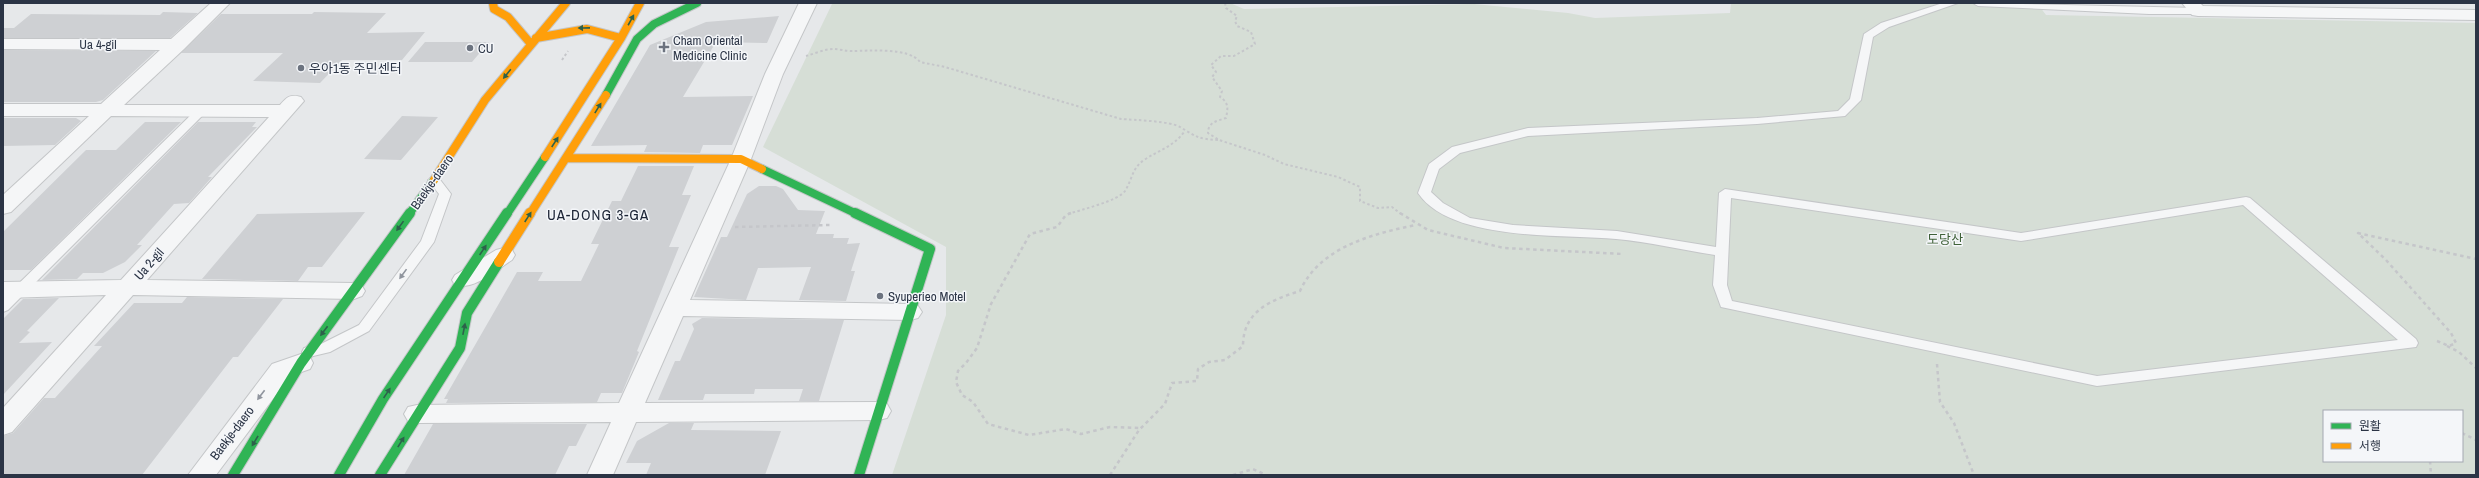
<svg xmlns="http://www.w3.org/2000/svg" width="2479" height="478" font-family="'Archivo Narrow','Noto Sans KR',sans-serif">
<rect width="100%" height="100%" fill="#e6e8ea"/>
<path fill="#d6ded6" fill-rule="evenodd" d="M842 3H1230L1244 9 1474 4 1568 13 1595 18 1730 13 1731 3H2037L2046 15 2476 23V475H892L946 315V247L763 147 832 4ZM2324 411H2462V461H2324Z"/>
<path fill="#ced0d3" d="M163 12 198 13 170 38H3V28H14L31 14 160 15Z
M314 12 386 13 367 33 425 32 402 60H342L320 83 253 81 283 53H181L221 14H312Z
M779 16 767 43 716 42 683 97 753 96 732 145H703L700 153 644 152 647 145 591 146 650 45 706 22Z
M425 42H489L472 62H408Z
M3 50 156 51 103 100 96 102H3Z
M402 116 438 117 401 160 364 159Z
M3 118H76L81 121 55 145 3 146Z
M145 122H181L31 270H3V232L86 150H116Z
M198 122H256L252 127H257L208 177H212L189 203 174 204 137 245H142L125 262 103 273H83L77 279 42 280Z
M638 166H694L682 195H691L669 247H679L637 351 639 352 622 393H601L597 402 446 403 448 399H444L517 272H543L538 281H581L599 244H591L612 201H621Z
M759 186H776L783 189 798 210 825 211 816 234H834L833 238H849L847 244 860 243 851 271H855L846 301 799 300 811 267 758 268 746 300 694 297 721 237H727L747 194Z
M365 212 322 267H308L298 281 202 279 257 214Z
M187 297 283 299 238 357H233L142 475H3V436L13 433 44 398H55L102 346H94L134 303H182Z
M59 298 27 331 30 332 19 343 52 342 3 395V319L23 299Z
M702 318 844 320 819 401H799L803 389H755L754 394H705L703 400H658L675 361H680L694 329 692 324Z
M669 423H694L691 430 781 431 765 475H646L651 463H626L637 441Z
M433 424H587L576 446H569L555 475H404Z"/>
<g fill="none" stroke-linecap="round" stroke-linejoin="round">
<defs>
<path id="lane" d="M1943 3H1958L1889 27 1873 37 1861 100 1845 116 1757 124 1528 136 1460 153 1439 169 1431 192 1443 203 1470 218 1513 225 1617 231 1716 247 1719 193 1725 189 2021 233 2246 197 2250 198 2416 339 2418 343 2416 347 2097 386 1721 307 1713 285 1715 255C1682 250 1649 242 1616 239 1563 234 1451 242 1418 193L1429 164 1452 147 1528 128 1757 118 1838 111 1850 99 1864 34 1881 23ZM1731 198 2021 241 2243 205 2398 340 2097 376 1732 301 1727 285Z
M1973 3 2198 8 2203 11 2198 14H2149L1978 6Z
M202 107 208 110 8 310 3 312V299L198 108Z
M434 176 438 177 451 194 434 242 369 331 330 352 309 357 304 356 302 352 304 348 321 344 359 325 421 241 439 194 428 180Z"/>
<path id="street" d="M211 3H230L184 49 124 105H280C287 97 290 94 301 97L304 101 147 280 354 283 362 286 365 291 362 296 354 299 133 295 12 432 3 435V408L106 295 3 298V282L121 280 269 117 111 116 11 212 3 214V195L89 116H3V104H101L160 50 3 49V39H171Z
M799 3H817L783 74 751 159 690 300 910 304 918 306 922 312 918 318 910 320 683 316 645 403 878 402 887 404 891 411 887 418 878 420 636 422 613 475H587L611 422 417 423 408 421 404 414 408 407 417 405 619 403 731 159 765 74Z
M2182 3H2200L2203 6 2476 10V20L2198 16 2192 15Z
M504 248 512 250 515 255 512 260C496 270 474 291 455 285L452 280 455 275 496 250Z
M301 354 310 357 313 363 310 369 290 376 216 475H188L272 364Z"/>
<path id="fast-far1" d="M606 95 637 39 654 24 697 3
M762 169 857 214
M409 214 434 180
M507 214 545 157"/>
<path id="fast" d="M855 213 930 249 859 475
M233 475 301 363 410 213
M339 475 383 399 507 213
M380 475 460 348 467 313 499 262"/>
<path id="slow-far1" d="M493 3 494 9 508 17 531 44
M536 38 587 29 621 38
M545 157 621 38 640 3
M566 158 741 159 762 169
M434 180 485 100 566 3
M530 214 606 95"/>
<path id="slow" d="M499 262 530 213"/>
</defs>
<use href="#lane" stroke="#c4c6c8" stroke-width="2"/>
<use href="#street" stroke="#c4c6c8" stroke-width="2"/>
<use href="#fast-far1" stroke="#c4c6c8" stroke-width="10"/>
<use href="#fast" stroke="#c4c6c8" stroke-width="12"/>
<use href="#slow-far1" stroke="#c4c6c8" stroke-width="10"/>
<use href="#slow" stroke="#c4c6c8" stroke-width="12"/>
<path stroke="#c5c6ca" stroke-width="2" stroke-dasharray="2.5 2.5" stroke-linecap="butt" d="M1225 3 1226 8 1237 16 1235 21 1237 26 1251 32 1255 44 1234 56H1221L1211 65 1216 72 1212 77 1222 91 1220 97C1229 103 1228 108 1226 118 1217 121 1208 122 1208 133L1219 140 1265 155 1284 164 1338 177 1360 187V201L1378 208 1392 207 1401 214
M806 56C814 54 824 49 833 49 839 49 845 51 852 51 868 51 909 47 920 62L945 67 1121 119C1134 120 1170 121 1180 127 1197 137 1198 139 1218 140
M562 60 568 51
M1068 214C1080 210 1118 201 1125 191 1132 180 1132 168 1144 160 1159 150 1173 147 1184 132"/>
<path stroke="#c5c6ca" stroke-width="2.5" stroke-dasharray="3.5 3.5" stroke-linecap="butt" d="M1071 213 1066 215 1057 227 1030 234 991 304 977 348 966 363 958 371 956 382 962 395 973 402 988 424 1029 435 1066 429 1081 434 1110 427 1140 428
M1400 213 1428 230 1504 248 1623 254
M735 227 830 225
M2437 341 2449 346 2456 343 2451 333 2386 260 2358 233 2476 259
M2447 346 2459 352 2476 368
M1937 364 1940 402 1954 423 1974 475
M2462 433 2476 440
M2430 461 2431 475
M1110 475 1139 430 1165 404 1172 383 1197 381 1198 369 1209 362 1225 360 1243 346C1243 311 1271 300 1300 291 1320 247 1372 234 1416 225
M1233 475 1253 469 1266 475"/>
<use href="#lane" fill="#f5f6f7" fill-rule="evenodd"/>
<use href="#street" fill="#f5f6f7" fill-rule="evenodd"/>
<use href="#fast-far1" stroke="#30b455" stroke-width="8"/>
<use href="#fast" stroke="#30b455" stroke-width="10"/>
<use href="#slow-far1" stroke="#ff9f0a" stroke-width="8"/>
<use href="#slow" stroke="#ff9f0a" stroke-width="10"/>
</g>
<defs><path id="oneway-solid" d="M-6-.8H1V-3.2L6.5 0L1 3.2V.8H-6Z"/></defs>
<g fill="#2d614b">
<use href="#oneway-solid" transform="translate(631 20) rotate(-61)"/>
<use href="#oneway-solid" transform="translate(584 28) rotate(179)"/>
<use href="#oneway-solid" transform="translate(507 74) rotate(129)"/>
<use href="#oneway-solid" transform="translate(598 108) rotate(-58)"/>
<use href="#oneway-solid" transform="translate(555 142) rotate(-57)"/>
<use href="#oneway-solid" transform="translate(528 217) rotate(-57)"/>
<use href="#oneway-solid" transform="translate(400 226) rotate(126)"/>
<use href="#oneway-solid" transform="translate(483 250) rotate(-56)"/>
<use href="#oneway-solid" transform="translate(464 329) rotate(-79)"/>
<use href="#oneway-solid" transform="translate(324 331) rotate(127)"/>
<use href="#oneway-solid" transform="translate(387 393) rotate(-56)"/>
<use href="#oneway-solid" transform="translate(255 441) rotate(121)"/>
<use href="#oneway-solid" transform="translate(401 442) rotate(-58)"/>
</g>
<g fill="#90959e">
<use href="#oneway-solid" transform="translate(403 274) rotate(126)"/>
<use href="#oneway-solid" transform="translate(261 395) rotate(127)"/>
</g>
<g fill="#6c737f" stroke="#f4f6f9" stroke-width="1.5">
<path d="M662 41h4v4h4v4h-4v4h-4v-4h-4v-4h4z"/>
<circle cx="470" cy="48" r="4"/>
<circle cx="301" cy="68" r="4"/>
<circle cx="880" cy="296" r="4"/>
</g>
<g text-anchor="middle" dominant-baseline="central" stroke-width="3" stroke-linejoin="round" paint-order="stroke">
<g font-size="13" fill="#2b3445" stroke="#f4f6f9" text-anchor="start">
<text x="673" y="40">Cham Oriental<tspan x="673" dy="15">Medicine Clinic</tspan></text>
<text x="478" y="48">CU</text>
<text x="309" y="68">우아1동 주민센터</text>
<text x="888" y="296">Syuperieo Motel</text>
</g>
<g font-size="13" fill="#2b3445" stroke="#f4f6f9">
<text x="98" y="44">Ua 4-gil</text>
<text transform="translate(432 182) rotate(-55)">Baekje-daero</text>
<text transform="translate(149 264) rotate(-49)">Ua 2-gil</text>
<text transform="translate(232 433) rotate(-53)">Baekje-daero</text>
</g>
<g font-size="13" fill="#3f6138" stroke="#f4f6f9">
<text x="1945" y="239">도당산</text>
</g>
<g font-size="15" letter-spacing="1" fill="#1d2536" stroke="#f4f6f9">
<text x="598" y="214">UA-DONG 3-GA</text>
</g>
</g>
<rect width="2479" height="478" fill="none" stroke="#2b3445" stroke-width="8"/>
<rect x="2323" y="410" width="140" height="52" fill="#f4f6f9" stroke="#a4a8b1"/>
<rect x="2331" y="423" width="20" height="6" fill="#30b455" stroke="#a4a8b1"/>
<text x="2359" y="430" font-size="12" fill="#2b3445">원활</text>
<rect x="2331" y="443" width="20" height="6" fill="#ff9f0a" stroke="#a4a8b1"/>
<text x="2359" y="450" font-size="12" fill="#2b3445">서행</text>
</svg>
